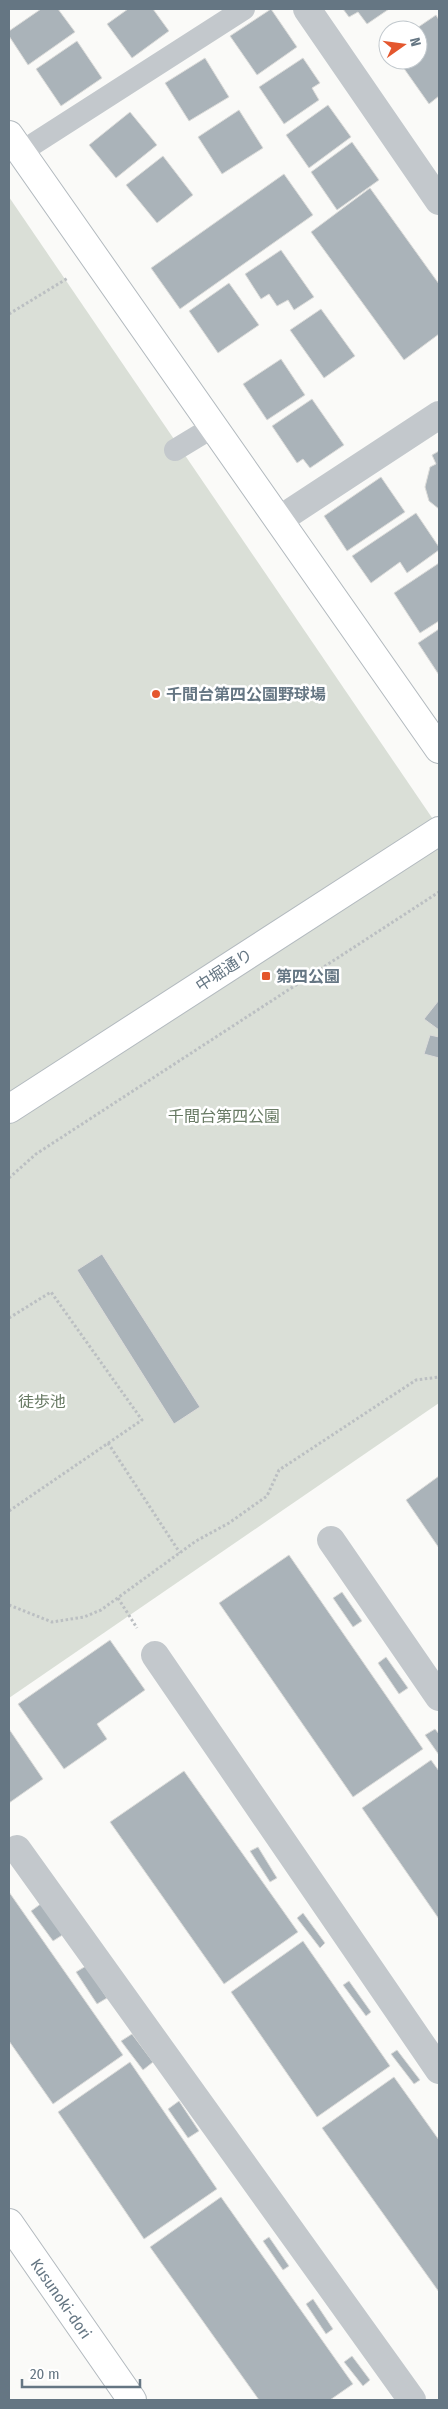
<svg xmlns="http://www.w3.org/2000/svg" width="448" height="2409" font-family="'Fira Sans Condensed','Noto Sans JP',sans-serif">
<rect width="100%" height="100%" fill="#fafaf8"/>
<path fill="#dadfd7" d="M9 197 439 828V1403L9 1698Z"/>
<path fill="#aab3b9" stroke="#dcdcda" d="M41 9H58L75 32 28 65 9 36V31Z
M128 9H153L169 31 132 58 107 24Z
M271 9 297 47 257 75 230 36Z
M343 9H389L367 24 358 12 349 17Z
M436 15 439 20V96L429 104 398 60H418V30H414Z
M77 41 102 78 61 106 36 69Z
M205 58 229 97 189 121 165 83Z
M303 58 320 83 312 88 319 100 284 124 259 87Z
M328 105 351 137 309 168 286 135Z
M239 110 263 148 222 174 198 137Z
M130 112 157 145 116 178 89 145Z
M352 142 379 180 337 210 311 172Z
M163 156 193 195 157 223 126 185Z
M284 174 313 215 180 309 151 268Z
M370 188 439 284V334L404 360 311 232Z
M281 250 314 297 294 310 288 300 277 306 269 294 261 299 245 274Z
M229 283 259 325 218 353 189 311Z
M321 309 355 356 324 378 290 330Z
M281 359 305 395 267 420 243 384Z
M312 399 344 445 310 468 303 459 297 463 272 426Z
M439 451V509L429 501 425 487 430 467 436 464 432 455Z
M381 477 405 512 347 551 324 516Z
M416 513 439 547V550L407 573 400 562 371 583 352 556Z
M439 563V621L420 633 394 593Z
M439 629V675L418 643Z
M439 1000V1030L424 1019Z
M430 1035 439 1037V1058L424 1054Z
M102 1254 200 1407 174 1424 77 1270Z
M439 1476V1548L406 1500Z
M289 1555 423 1749 353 1797 219 1603Z
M342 1592 362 1621 353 1627 333 1598Z
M110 1640 145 1690 97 1724 107 1739 64 1769 18 1704Z
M386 1657 408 1688 399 1694 378 1663Z
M9 1729 43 1779 9 1803Z
M435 1729 439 1734V1755L425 1735Z
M431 1760 439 1771V1919L362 1808Z
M184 1771 298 1932 224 1984 110 1822Z
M258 1847 277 1878 270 1882 250 1851Z
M9 1892 123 2055 53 2104 9 2041Z
M42 1903 64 1934 53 1941 31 1911Z
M303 1913 325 1943 320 1948 297 1918Z
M303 1941 390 2066 317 2117 231 1992Z
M86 1966 107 1998 97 2004 76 1972Z
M349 1981 371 2012 366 2016 343 1985Z
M132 2034 153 2062 143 2070 121 2041Z
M397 2050 420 2080 414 2084 391 2054Z
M130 2062 217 2189 144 2239 58 2112Z
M394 2077 439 2140V2292L322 2128Z
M179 2101 199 2131 188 2138 168 2109Z
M221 2197 353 2384 330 2400H259L150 2247Z
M269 2237 289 2266 283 2270 263 2241Z
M313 2299 333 2329 326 2334 306 2304Z
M352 2356 370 2380 363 2386 344 2362Z"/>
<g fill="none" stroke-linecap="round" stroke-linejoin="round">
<defs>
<g id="secondary">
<path d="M9 135 439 749"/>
<path d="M9 1109 439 831"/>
<path id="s1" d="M9 2223 132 2400"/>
</g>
</defs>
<use href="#secondary" stroke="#b3babf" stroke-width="30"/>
<path stroke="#bbbfc2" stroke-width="3" stroke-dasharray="2.5 2.5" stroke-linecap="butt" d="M9 314 68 278
M9 1178 36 1154 439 892
M9 1318 51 1292 142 1420 9 1511
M108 1443 180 1553
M118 1598 137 1628
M9 1605 52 1622 84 1617 101 1610 196 1541 229 1523 267 1496 279 1470 416 1380 439 1377"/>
<path stroke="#c3c8cc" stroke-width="22" d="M21 152 244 9
M175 450 213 427"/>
<path stroke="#c3c8cc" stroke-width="28" d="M307 9 439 201
M279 520 439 415
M331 1540 439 1697
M155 1655 439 2070
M17 1849 412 2400"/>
<use href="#secondary" stroke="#fff" stroke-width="28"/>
</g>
<g fill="#e4572e" stroke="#fff" stroke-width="2">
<circle cx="156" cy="694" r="5"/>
<rect x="261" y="971" width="10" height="10" rx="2.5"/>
</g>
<g text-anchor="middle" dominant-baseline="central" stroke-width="5" stroke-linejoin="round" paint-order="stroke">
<g font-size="16" font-weight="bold" fill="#657683" stroke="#fff" text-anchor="start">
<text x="166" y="694">千間台第四公園野球場</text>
<text x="276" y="976">第四公園</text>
</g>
<g font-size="16" fill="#657683" stroke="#fff">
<text transform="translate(224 970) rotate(-33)">中堀通り</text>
<text stroke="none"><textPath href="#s1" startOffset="92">Kusunoki-dori</textPath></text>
</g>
<g font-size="16" fill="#687a64" stroke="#fff">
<text x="224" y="1116">千間台第四公園</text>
<text x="42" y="1401">徒歩池</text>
</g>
</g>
<rect width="448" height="2409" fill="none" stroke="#657683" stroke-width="20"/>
<g transform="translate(403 45) rotate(76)"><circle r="24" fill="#ffffff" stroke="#c1c8cd"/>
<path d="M0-4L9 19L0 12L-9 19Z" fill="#e4572e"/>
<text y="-8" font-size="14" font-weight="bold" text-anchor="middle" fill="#657683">N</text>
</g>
<path d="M22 2379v8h118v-8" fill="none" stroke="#657683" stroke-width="2.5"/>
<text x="30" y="2379" font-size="15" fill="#657683" stroke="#ffffff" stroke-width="4" paint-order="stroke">20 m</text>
</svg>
